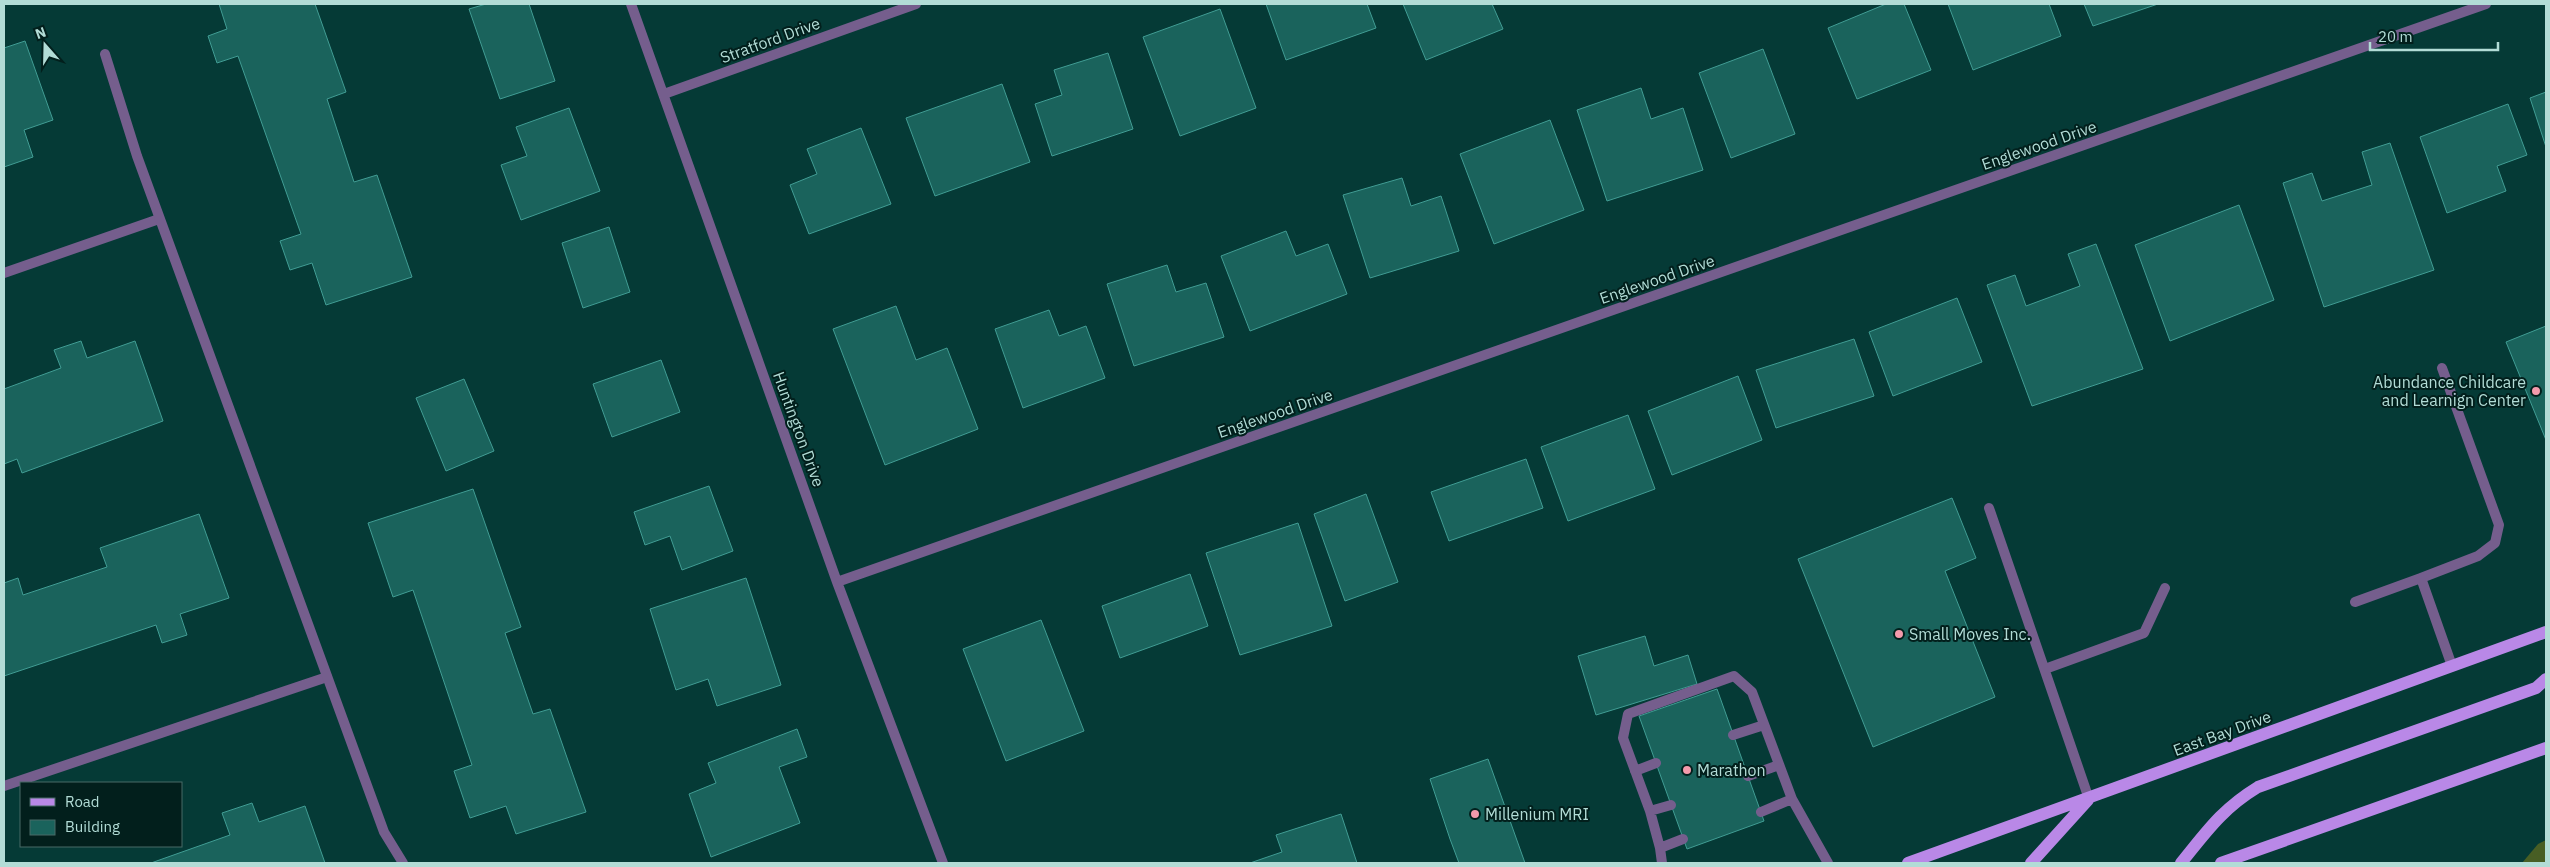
<svg xmlns="http://www.w3.org/2000/svg" width="2550" height="867" font-family="'IBM Plex Sans',sans-serif">
<rect width="100%" height="100%" fill="#053a36"/>
<path fill="#485e24" d="M2546 840V863H2522L2538 844Z"/>
<path fill="#1a635c" stroke="#419d94" d="M219 4H315L346 92 327 99 354 182 377 175 412 277 326 305 312 263 290 270 280 241 301 234 238 56 217 63 208 36 227 29Z
M486 4H529L555 81 500 99 469 9Z
M1266 4H1367L1376 28 1286 60Z
M1403 4H1492L1503 29 1426 60Z
M1886 4H1904L1931 70 1857 99 1828 28Z
M1948 4H2049L2061 36 1973 70Z
M2084 4H2158L2093 26Z
M1220 9 1256 108 1180 136 1143 37Z
M25 41 53 120 24 130 33 157 4 167V48Z
M1763 49 1795 134 1731 158 1699 73Z
M1108 53 1133 129 1052 156 1035 104 1062 95 1054 70Z
M1002 84 1030 162 935 196 906 118Z
M1641 88 1651 119 1683 108 1703 170 1607 201 1577 110Z
M2546 92V147L2530 98Z
M2508 104 2527 155 2497 166 2506 191 2447 213 2420 137Z
M569 108 600 191 521 220 501 165 527 156 516 127Z
M1550 120 1584 210 1494 244 1460 154Z
M861 128 891 204 809 234 790 185 817 174 807 149Z
M2390 143 2434 270 2324 307 2283 183 2312 173 2322 201 2372 185 2362 152Z
M1402 178 1411 206 1441 196 1459 251 1370 278 1343 195Z
M2239 205 2274 300 2170 341 2135 245Z
M609 227 630 292 583 308 562 243Z
M1286 231 1296 256 1328 244 1347 294 1250 331 1221 256Z
M2096 244 2143 369 2032 406 1987 285 2015 275 2026 306 2080 286 2068 254Z
M1167 265 1176 292 1206 283 1224 337 1134 366 1107 284Z
M1957 298 1982 362 1893 396 1869 332Z
M896 306 916 360 947 348 978 429 885 465 833 329Z
M1049 310 1059 336 1086 326 1105 378 1023 408 995 329Z
M2546 326V440L2506 342Z
M1854 339 1874 396 1776 428 1756 370Z
M81 341 87 358 135 341 163 421 22 473 17 459 4 464V389L61 368 54 350Z
M661 360 680 412 612 437 593 384Z
M1738 376 1762 440 1672 475 1648 411Z
M464 379 494 451 446 471 416 398Z
M1628 415 1655 489 1568 521 1541 447Z
M1526 459 1543 508 1449 541 1431 492Z
M709 486 733 551 682 570 670 536 645 545 634 512Z
M473 489 521 627 505 633 533 714 550 709 586 812 516 834 506 806 470 818 454 771 472 765 413 590 393 597 368 523Z
M1366 494 1398 582 1345 601 1314 514Z
M1952 498 1976 558 1945 571 1995 697 1873 747 1798 559Z
M199 514 229 598 180 614 187 635 162 643 156 625 4 676V583L18 578 23 595 107 567 100 548Z
M1298 523 1332 626 1240 655 1206 553Z
M1190 574 1208 626 1120 658 1102 606Z
M746 578 781 685 717 706 708 679 676 690 650 609Z
M1041 620 1084 731 1006 761 963 649Z
M1645 636 1654 666 1688 655 1697 684 1596 715 1578 656Z
M1717 689 1764 821 1687 849 1639 716Z
M797 729 807 757 779 767 800 823 711 857 689 794 716 783 708 763Z
M1488 759 1509 818 1525 863H1459L1450 839 1430 779Z
M252 803 259 822 305 806 325 863H151L230 835 222 813Z
M1341 814 1357 863H1250L1282 852 1276 835Z"/>
<g fill="none" stroke-linecap="round" stroke-linejoin="round">
<path stroke="#755e8d" stroke-width="10" d="M4 273 159 219
M2442 368 2499 525 2495 543 2478 556 2421 578 2452 666
M1989 508 2089 799
M2355 602 2421 578
M2045 669 2144 633 2165 588
M1733 735 1764 725
M1635 771 1656 763
M1748 776 1779 765
M4 786 327 677
M1650 811 1671 805
M1761 812 1792 799
M1660 848 1683 839
M1662 863 1660 848 1650 811 1623 738 1628 714 1734 676 1752 692 1792 799 1828 863"/>
<path stroke="#755e8d" stroke-width="10" d="M631 4 837 582 943 863
M105 54 137 156 384 832 403 863
M664 94 916 4
M837 582 2486 4"/>
<path stroke="#b988e7" stroke-width="12" d="M1908 863 2546 632
M2031 863 2088 800
M2181 863C2207 831 2222 809 2258 787L2536 688 2546 679
M2221 863 2546 748"/>
</g>
<g fill="#f39aac" stroke="#021f1c" stroke-width="2">
<circle cx="2536" cy="391" r="5"/>
<circle cx="1899" cy="634" r="5"/>
<circle cx="1687" cy="770" r="5"/>
<circle cx="1475" cy="814" r="5"/>
</g>
<g text-anchor="middle" dominant-baseline="central" stroke-width="4" stroke-linejoin="round" paint-order="stroke">
<g font-size="16" fill="#b2dcd6" stroke="#021f1c">
<text transform="translate(770 40) rotate(-20)">Stratford Drive</text>
<text transform="translate(2039 145) rotate(-19)">Englewood Drive</text>
<text transform="translate(1657 279) rotate(-19)">Englewood Drive</text>
<text transform="translate(1275 413) rotate(-19)">Englewood Drive</text>
<text transform="translate(799 429) rotate(70)">Huntington Drive</text>
<text transform="translate(2222 733) rotate(-20)">East Bay Drive</text>
</g>
<g font-size="16" fill="#b2dcd6" stroke="#021f1c" text-anchor="start">
<text x="2526" y="382" text-anchor="end">Abundance Childcare<tspan x="2526" dy="18">and Learnign Center</tspan></text>
<text x="1909" y="634">Small Moves Inc.</text>
<text x="1697" y="770">Marathon</text>
<text x="1485" y="814">Millenium MRI</text>
</g>
</g>
<rect width="2550" height="867" fill="none" stroke="#b2dcd6" stroke-width="10"/>
<rect x="20" y="782" width="162" height="65" fill="#021f1c" stroke="#486b66"/>
<rect x="30" y="798" width="25" height="8" fill="#b988e7" stroke="#486b66"/>
<text x="65" y="807" font-size="15" fill="#b2dcd6">Road</text>
<rect x="30" y="820" width="25" height="15" fill="#1a635c" stroke="#486b66"/>
<text x="65" y="832" font-size="15" fill="#b2dcd6">Building</text>
<g transform="translate(45 45) rotate(340)" stroke="#021f1c" stroke-width="4" paint-order="stroke">
<path d="M0-4L9 19L0 12L-9 19Z" fill="#b2dcd6"/>
<text y="-8" font-size="14" font-weight="bold" text-anchor="middle" fill="#b2dcd6">N</text>
</g>
<path d="M2370 42v8h128v-8" fill="none" stroke="#b2dcd6" stroke-width="2.5"/>
<text x="2378" y="42" font-size="15" fill="#b2dcd6" stroke="#021f1c" stroke-width="4" paint-order="stroke">20 m</text>
</svg>
